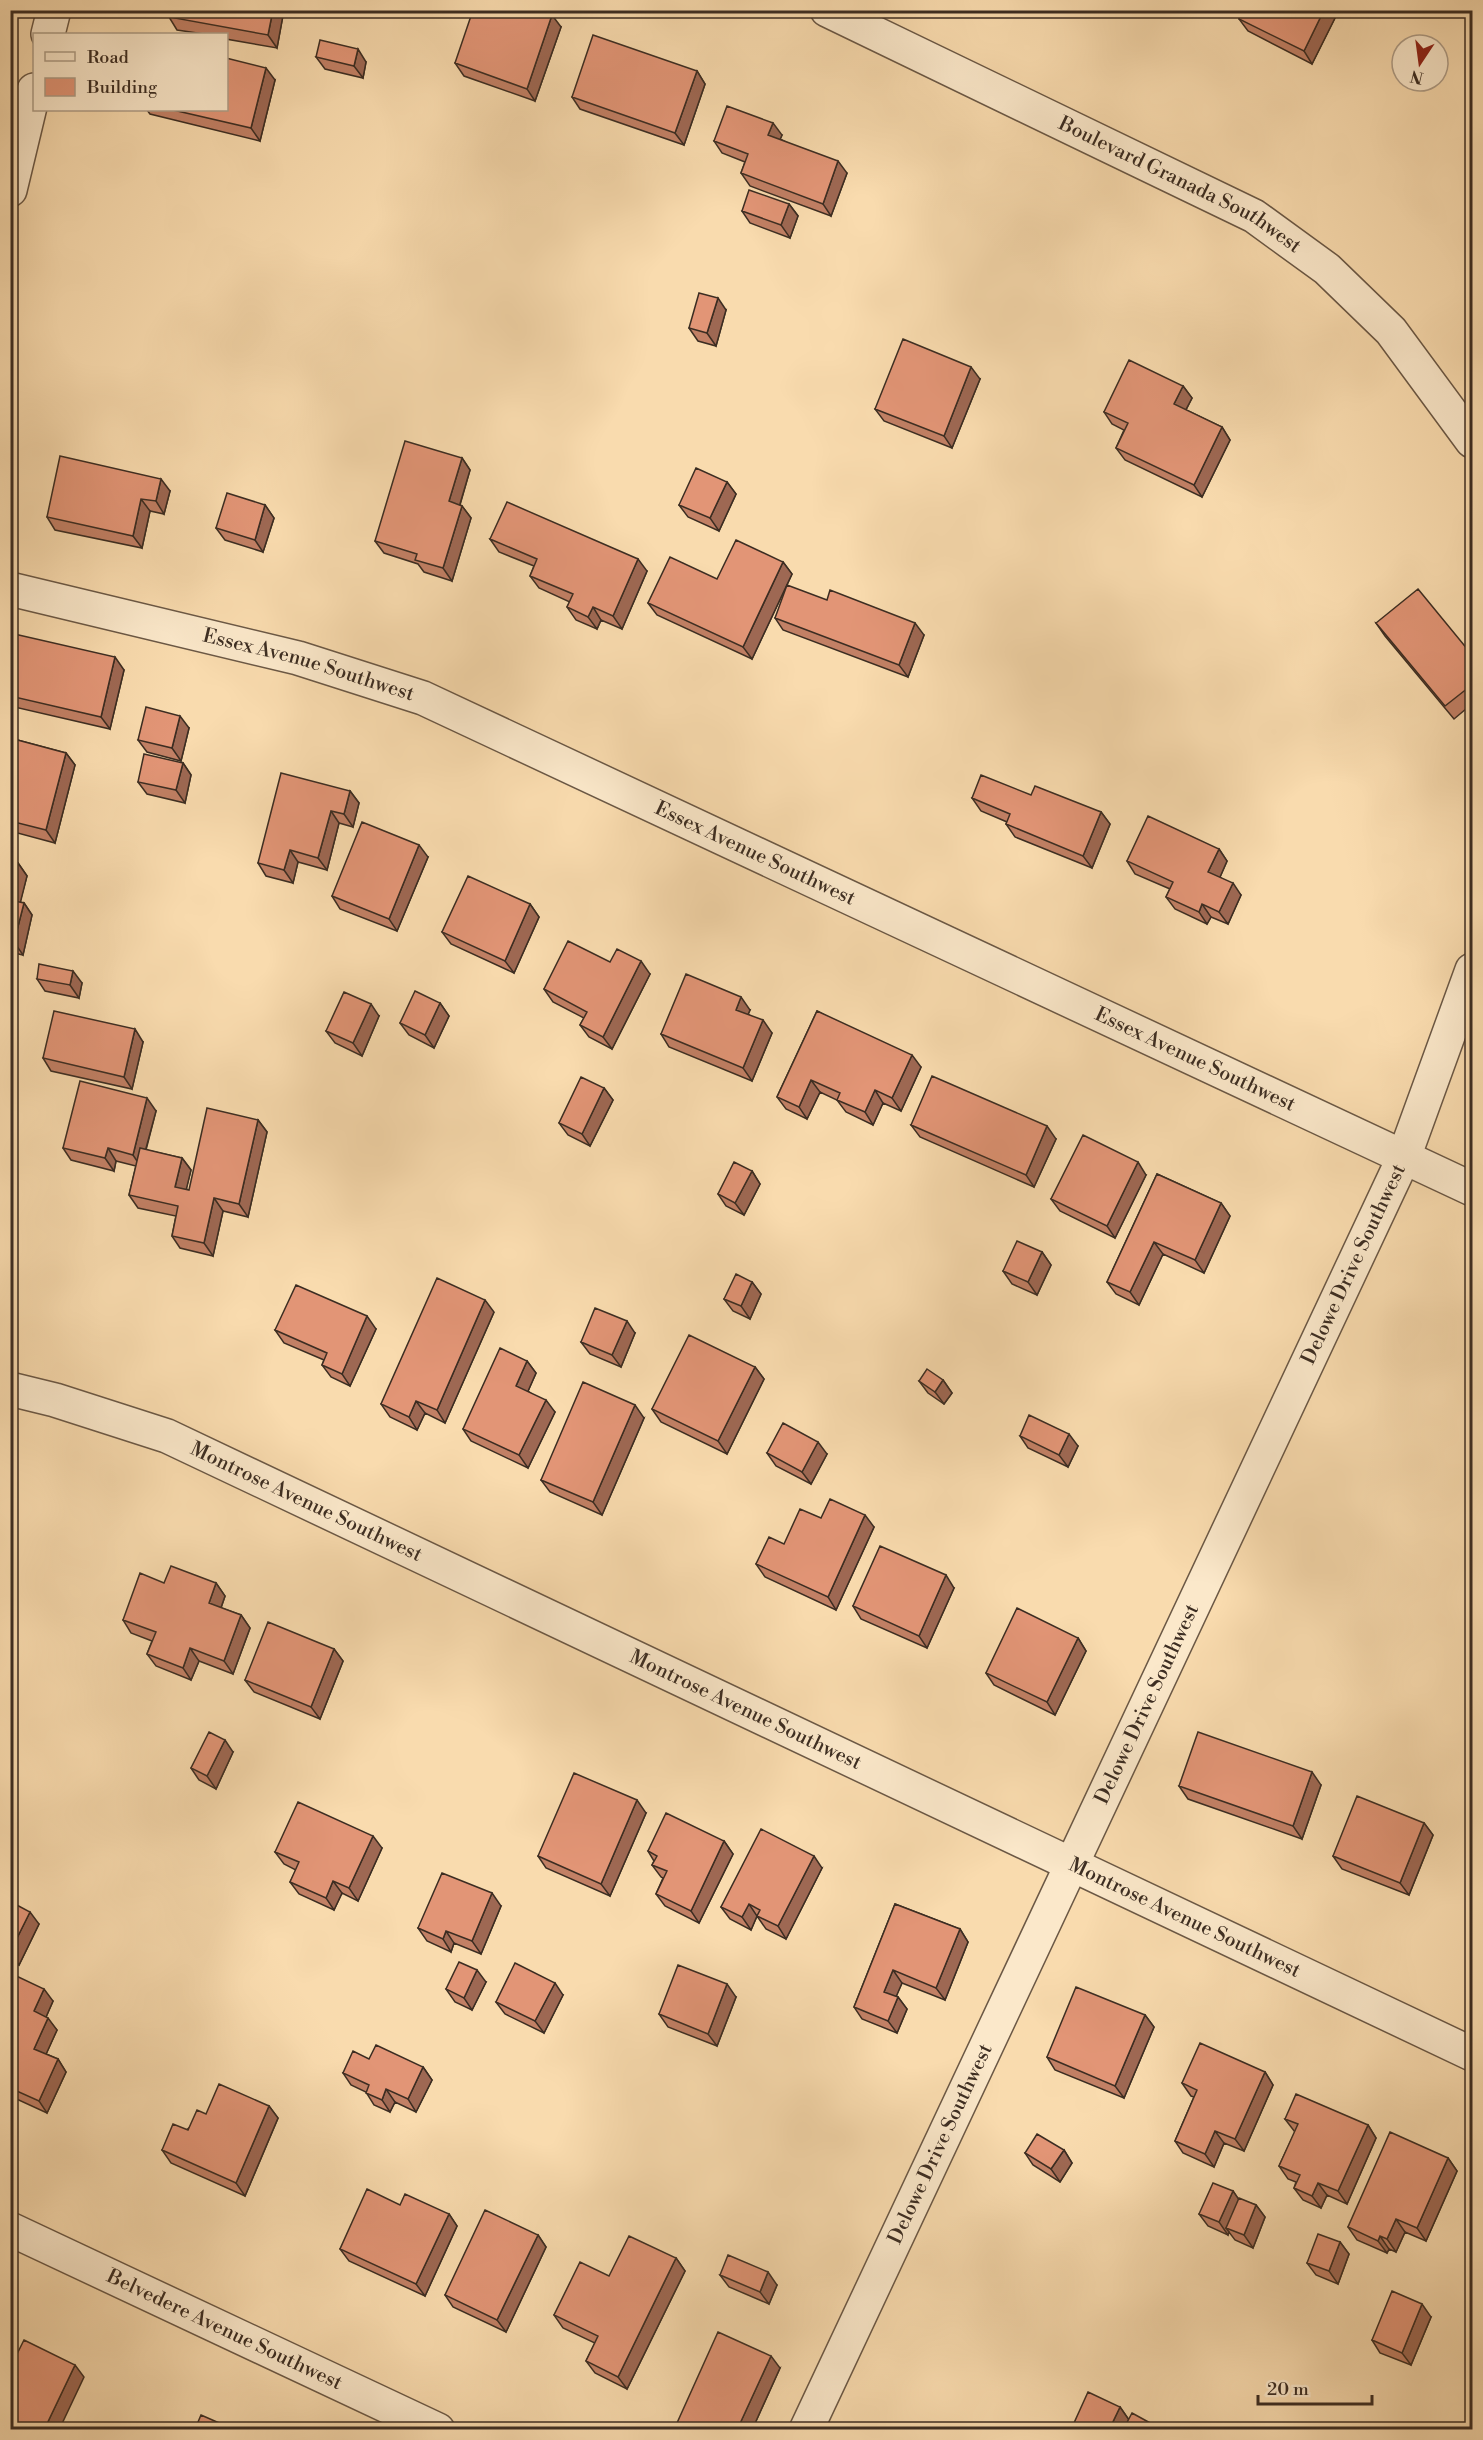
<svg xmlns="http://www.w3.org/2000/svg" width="1483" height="2440" font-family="'Libre Bodoni',serif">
<rect width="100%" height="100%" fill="#f9dbae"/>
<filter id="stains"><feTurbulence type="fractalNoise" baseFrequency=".00333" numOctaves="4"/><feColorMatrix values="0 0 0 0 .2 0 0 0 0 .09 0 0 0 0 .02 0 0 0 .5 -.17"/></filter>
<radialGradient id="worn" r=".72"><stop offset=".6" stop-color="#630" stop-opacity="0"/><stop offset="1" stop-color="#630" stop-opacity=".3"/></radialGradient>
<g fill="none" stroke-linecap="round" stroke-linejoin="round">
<defs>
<g id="minor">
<path id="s1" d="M827 10 1254 216 1327 269 1391 331 1472 441"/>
<path d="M48 34 54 10"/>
<path d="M10 190 34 90"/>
<path id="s2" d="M10 589 298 658 423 698 1472 1189"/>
<path id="s3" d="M10 1389 55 1400 167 1436 1472 2054"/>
<path id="s4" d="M10 2229 438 2430"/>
<path id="s5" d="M806 2430 1404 1157 1472 970"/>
</g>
</defs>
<use href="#minor" stroke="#6b5845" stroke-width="36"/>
<use href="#minor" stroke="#fbe8ca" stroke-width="33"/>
</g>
<path fill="#c28065" stroke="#3c2d22" stroke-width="1.5" d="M163 10H284L277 48 226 39V34H204L177 30 169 17V13L164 12Z
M1243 10H1339L1312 64 1248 31 1239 19Z
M561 27 535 101 464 76 455 63Z
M316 57 366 62 363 78 325 69Z
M697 71 705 84 684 145 580 109 572 97Z
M275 80 260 141 150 114 147 110H226Z
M782 135 780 139 847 173 831 216 750 186 741 173 745 162 722 153 714 141Z
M789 204 798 216 790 238 750 223 742 211Z
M726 310 716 346 698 341 689 328Z
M980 379 952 448 884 421 875 409Z
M1183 386 1192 398 1186 410 1222 427 1230 440 1202 497 1125 460 1116 448 1124 430 1112 424 1104 412Z
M462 458 470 470 460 505 462 506 471 518 452 581 424 572 418 564 384 553 375 541Z
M727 482 736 494 719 531 688 517 679 505Z
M170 491 164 514 150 511 142 548 55 530 47 517Z
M265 505 274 518 263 552 225 540 216 528Z
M490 539 647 571 622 629 601 620 597 629 576 620 567 607 570 602 539 588 530 576 534 566 499 552Z
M783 562 792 574 752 659 657 615 648 603 717 579Z
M827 600 924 635 908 677 783 630 775 618Z
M1376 623 1473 656V703L1454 719 1385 636Z
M10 633 124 670 110 729 10 706Z
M189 728 181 761 147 752 138 740Z
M10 738 66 753 75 765 55 843 10 831Z
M183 763 191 775 185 803 147 794 138 782Z
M350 791 359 803 353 827 339 823 327 870 298 862 293 883 266 876 258 863Z
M1031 795 1101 812 1110 824 1092 868 1015 837 1006 824 1007 822 981 811 972 798Z
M1219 849 1227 861 1220 877 1241 895 1228 924 1211 917 1207 924 1175 909 1166 897 1170 889 1135 874 1127 861Z
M428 857 397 931 340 909 332 896Z
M10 861 18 863 27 876 20 902 24 903 32 915 23 955 10 952Z
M530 904 539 917 514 973 451 944 442 932Z
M610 962 650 974 612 1049 589 1037 580 1025 584 1018 553 1002 544 989Z
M37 979 82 983 79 998 45 991Z
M440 1003 449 1016 434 1048 409 1035 400 1023Z
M750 1010 748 1014 772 1033 752 1081 669 1047 661 1034Z
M817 1011 921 1067 901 1111 883 1103 873 1125 846 1112 837 1100 820 1092 807 1119 786 1109 777 1097Z
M379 1016 362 1056 335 1043 326 1031Z
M143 1042 132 1089 51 1071 43 1058Z
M604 1088 613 1100 590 1146 568 1135 559 1123Z
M156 1111 146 1150 182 1158 191 1170 186 1189 189 1190 258 1120 267 1132 248 1217 223 1211 213 1256 180 1248 172 1236 176 1216 138 1208 129 1195 136 1166 116 1161 114 1171 71 1160 63 1148Z
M911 1125 1056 1139 1034 1187 920 1137Z
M752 1171 760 1184 744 1215 726 1206 718 1194Z
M1157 1174 1221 1203 1230 1216 1204 1273 1163 1254 1139 1305 1116 1294 1107 1282Z
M1146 1175 1115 1238 1060 1211 1051 1199Z
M1042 1252 1051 1265 1037 1295 1012 1284 1003 1271Z
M752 1282 761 1294 750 1319 733 1311 724 1299Z
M494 1312 445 1423 425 1413 417 1430 390 1417 381 1404Z
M376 1329 350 1386 331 1377 322 1365 324 1360 284 1343 275 1330Z
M635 1333 621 1367 590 1354 581 1342Z
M527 1361 536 1373 528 1391 555 1412 528 1468 471 1441 463 1429Z
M755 1367 764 1379 727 1454 661 1422 652 1409Z
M943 1380 952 1393 944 1404 928 1393 919 1381Z
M644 1418 602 1515 550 1492 541 1480Z
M1020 1436 1078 1446 1068 1467 1028 1448Z
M767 1453 827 1454 811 1484 776 1466Z
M821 1518 874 1527 836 1610 765 1577 756 1564Z
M164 1583H216L225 1596 221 1608 241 1615 250 1628 233 1674 199 1661 191 1680 156 1666 147 1654 152 1641 131 1633 123 1620Z
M954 1588 927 1648 861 1619 853 1606Z
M1078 1638 1086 1651 1055 1715 994 1685 986 1673Z
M334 1649 343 1661 320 1719 254 1692 245 1680Z
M233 1752 216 1789 199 1780 191 1768Z
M1321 1785 1302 1839 1188 1799 1179 1786Z
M646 1813 610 1896 546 1868 538 1856Z
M1424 1823 1433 1835 1409 1895 1342 1869 1333 1856Z
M724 1841 733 1854 699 1923 665 1906 656 1894 663 1878 661 1877 652 1865 654 1861 648 1851Z
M382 1848 358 1901 342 1893 334 1910 299 1894 290 1882 296 1870 284 1864 275 1852Z
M822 1868 786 1939 766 1929 757 1916 751 1930 730 1919 721 1907Z
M895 1904 960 1929 968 1942 945 2000 902 1983 896 1996 898 1997 907 2009 897 2033 862 2019 854 2007Z
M501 1906 481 1954 454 1943 451 1952 427 1941 418 1928Z
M10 1907 39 1924 19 1965 10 1961Z
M10 1973 53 2001 46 2017 57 2030 46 2054 58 2059 66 2072 47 2113 10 2096Z
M486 1982 472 2010 455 2002 446 1989Z
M563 1995 544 2033 505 2014 496 2002Z
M736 1997 717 2046 668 2027 659 2014Z
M1145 2015 1154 2027 1124 2098 1055 2070 1047 2057Z
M423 2067 432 2080 416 2112 395 2102 390 2112 374 2105 366 2092 351 2085 343 2073Z
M1265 2072 1273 2085 1244 2151 1224 2143 1214 2167 1183 2153 1175 2141 1194 2097 1191 2096 1182 2083Z
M269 2106 278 2118 245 2196 171 2163 162 2150 206 2114Z
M1285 2119 1368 2125 1376 2138 1347 2204 1327 2195 1321 2208 1303 2200 1294 2188 1296 2182 1288 2179 1279 2166 1295 2132Z
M1064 2150 1072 2163 1060 2182 1033 2165 1025 2153Z
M1448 2158 1457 2171 1426 2241 1405 2232 1396 2252 1389 2249 1387 2253 1357 2240 1348 2227Z
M1233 2191 1238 2199 1256 2205 1265 2217 1253 2248 1235 2240 1229 2232 1228 2235 1208 2226 1199 2214Z
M400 2205 449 2214 457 2226 425 2296 349 2261 340 2249Z
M538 2235 546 2247 506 2332 453 2307 445 2295Z
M1340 2242 1349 2254 1338 2284 1316 2275 1307 2263Z
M676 2258 685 2271 627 2389 595 2373 586 2361 595 2343 563 2328 554 2315 609 2276Z
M720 2275 777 2285 769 2304 729 2287Z
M1431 2317 1411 2365 1380 2353 1372 2340Z
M780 2368 752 2430H681L677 2423Z
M1120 2407 1129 2420 1163 2430H1078L1074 2423Z"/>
<path fill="#9e6853" stroke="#3c2d22" stroke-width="1.5" d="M273 10H284L277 48 268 35Z
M1324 10H1339L1312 64 1304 51Z
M552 15 561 27 535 101 527 89Z
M358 49 366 62 363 78 354 66Z
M266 68 275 80 260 141 251 128Z
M697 71 705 84 684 145 675 133Z
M773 123 782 135 777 147 768 135Z
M838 161 847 173 831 216 823 204Z
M789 204 798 216 790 238 781 225Z
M718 298 726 310 716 346 707 333Z
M971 367 980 379 952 448 944 436Z
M1183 386 1192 398 1182 417 1174 404Z
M1222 427 1230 440 1202 497 1194 485Z
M462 458 470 470 457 514 449 501Z
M161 479 170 491 164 514 156 501Z
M727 482 736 494 719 531 710 518Z
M141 499 150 511 142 548 133 536Z
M265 505 274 518 263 552 255 540Z
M462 506 471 518 452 581 443 568Z
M638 559 647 571 622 629 613 616Z
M783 562 792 574 752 659 743 647Z
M593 607 601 620 597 629 588 617Z
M915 623 924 635 908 677 899 665Z
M115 657 124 670 110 729 101 717Z
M180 716 189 728 181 761 172 748Z
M66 753 75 765 55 843 46 830Z
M183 763 191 775 185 803 176 790Z
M350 791 359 803 353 827 344 814Z
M331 811 339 823 327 870 318 858Z
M1101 812 1110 824 1092 868 1083 856Z
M419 845 428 857 397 931 389 919Z
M1219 849 1227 861 1217 884 1208 872Z
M290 850 298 862 293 883 284 870Z
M18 863 27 876 18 912 10 901V895Z
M1233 883 1241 895 1228 924 1219 912Z
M24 903 32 915 23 955 14 942Z
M530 904 539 917 514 973 505 961Z
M1202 904 1211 917 1207 924 1199 912Z
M641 961 650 974 612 1049 603 1037Z
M73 971 82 983 79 998 70 985Z
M741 997 750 1010 745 1022 736 1010Z
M440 1003 449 1016 434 1048 425 1035Z
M371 1004 379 1016 362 1056 353 1043Z
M763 1020 772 1033 752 1081 743 1068Z
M135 1029 143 1042 132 1089 124 1077Z
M912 1055 921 1067 901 1111 892 1098Z
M811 1080 820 1092 807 1119 799 1107Z
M604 1088 613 1100 590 1146 582 1134Z
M875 1090 883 1103 873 1125 865 1112Z
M147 1098 156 1111 141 1167 133 1155Z
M258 1120 267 1132 248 1217 239 1204Z
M1047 1126 1056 1139 1034 1187 1026 1175Z
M108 1148 116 1161 114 1171 105 1158Z
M182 1158 191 1170 184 1199 175 1187Z
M1138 1162 1146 1175 1115 1238 1107 1226Z
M752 1171 760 1184 744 1215 735 1203Z
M214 1198 223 1211 213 1256 204 1243Z
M1221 1203 1230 1216 1204 1273 1195 1260Z
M1154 1242 1163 1254 1139 1305 1130 1292Z
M1042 1252 1051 1265 1037 1295 1028 1282Z
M752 1282 761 1294 750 1319 741 1306Z
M485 1300 494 1312 445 1423 437 1410Z
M367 1316 376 1329 350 1386 342 1374Z
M627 1321 635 1333 621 1367 612 1355Z
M527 1361 536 1373 525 1398 516 1386Z
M755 1367 764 1379 727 1454 718 1441Z
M943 1380 952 1393 944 1404 935 1392Z
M546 1400 555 1412 528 1468 519 1455Z
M416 1401 425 1413 417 1430 409 1417Z
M635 1405 644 1418 602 1515 593 1502Z
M1069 1434 1078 1446 1068 1467 1059 1455Z
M818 1442 827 1454 811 1484 802 1472Z
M865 1515 874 1527 836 1610 828 1597Z
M946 1575 954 1588 927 1648 919 1636Z
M216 1583 225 1596 218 1616 209 1603Z
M241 1615 250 1628 233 1674 224 1661Z
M1078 1638 1086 1651 1055 1715 1047 1702Z
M190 1648 199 1661 191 1680 183 1668Z
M334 1649 343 1661 320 1719 311 1707Z
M225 1740 233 1752 216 1789 207 1776Z
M1312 1772 1321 1785 1302 1839 1293 1826Z
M637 1800 646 1813 610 1896 601 1884Z
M1424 1823 1433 1835 1409 1895 1400 1883Z
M373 1836 382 1848 358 1901 349 1888Z
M724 1841 733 1854 699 1923 691 1911Z
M814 1856 822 1868 786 1939 778 1926Z
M333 1881 342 1893 334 1910 326 1898Z
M492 1893 501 1906 481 1954 472 1941Z
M749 1904 757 1916 751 1930 742 1917Z
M30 1912 39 1924 19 1965 10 1954V1952Z
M960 1929 968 1942 945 2000 936 1988Z
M446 1931 454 1943 451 1952 443 1939Z
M477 1970 486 1982 472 2010 464 1998Z
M893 1970 902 1983 893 2004 884 1992Z
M555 1983 563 1995 544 2033 535 2021Z
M727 1984 736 1997 717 2046 708 2034Z
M44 1989 53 2001 43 2024 34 2011Z
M898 1997 907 2009 897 2033 888 2021Z
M1145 2015 1154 2027 1124 2098 1115 2086Z
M48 2018 57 2030 43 2061 34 2049Z
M58 2059 66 2072 47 2113 39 2101Z
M423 2067 432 2080 416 2112 408 2099Z
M1265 2072 1273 2085 1244 2151 1235 2139Z
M386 2089 395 2102 390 2112 382 2100Z
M269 2106 278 2118 245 2196 236 2183Z
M1368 2125 1376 2138 1347 2204 1338 2191Z
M1215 2131 1224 2143 1214 2167 1205 2154Z
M1064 2150 1072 2163 1060 2182 1051 2169Z
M1448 2158 1457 2171 1426 2241 1417 2228Z
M1318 2183 1327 2195 1321 2208 1312 2196Z
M1233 2191 1242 2204 1226 2228 1229 2232 1228 2235 1219 2222Z
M1256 2205 1265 2217 1253 2248 1244 2235Z
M449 2214 457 2226 425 2296 416 2284Z
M1396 2219 1405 2232 1396 2252 1387 2239Z
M538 2235 546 2247 506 2332 497 2320Z
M1380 2236 1389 2249 1387 2253 1378 2241Z
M1340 2242 1349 2254 1338 2284 1329 2271Z
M676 2258 685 2271 627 2389 618 2377Z
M768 2272 777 2285 769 2304 760 2292Z
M1422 2304 1431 2317 1411 2365 1402 2353Z
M771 2356 780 2368 752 2430H737Z
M75 2365 84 2377 59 2430H44Z
M1120 2407 1129 2420 1124 2430H1109Z"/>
<path fill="#e29576" stroke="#3c2d22" stroke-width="1.5" d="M170 10H273L268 35 169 17Z
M473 10H540L552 15 527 89 455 63Z
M1243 10H1324L1304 51 1239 19Z
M593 35 697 71 675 133 572 97Z
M320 40 358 49 354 66 316 57Z
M226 58 266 68 251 128 173 110H226Z
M727 106 773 123 768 135 838 161 823 204 741 173 748 154 714 141Z
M749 190 789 204 781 225 742 211Z
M699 293 718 298 707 333 689 328Z
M903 339 971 367 944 436 875 409Z
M1129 360 1183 386 1174 404 1222 427 1194 485 1116 448 1128 423 1104 412Z
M405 441 462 458 449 501 462 506 443 568 415 560 417 554 375 541Z
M60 456 161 479 156 501 141 499 133 536 47 517Z
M696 468 727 482 710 518 679 505Z
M227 493 265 505 255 540 216 528Z
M507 502 638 559 613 616 593 607 588 617 567 607 573 594 530 576 537 559 490 539Z
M736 540 783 562 743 647 648 603 670 557 717 579Z
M787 585 827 600 830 590 915 623 899 665 775 618Z
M1418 589 1473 656V684L1445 706 1376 623Z
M10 633 115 657 101 717 10 696Z
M146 707 180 716 172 748 138 740Z
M10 738 66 753 46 830 10 821Z
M144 754 183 763 176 790 138 782Z
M281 773 350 791 344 814 331 811 318 858 290 850 284 870 258 863Z
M981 775 1031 795 1035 786 1101 812 1083 856 1006 824 1010 814 972 798Z
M1148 816 1219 849 1208 872 1233 883 1219 912 1202 904 1199 912 1166 897 1173 882 1127 861Z
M362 822 419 845 389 919 332 896Z
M10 861 18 863 10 895Z
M468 876 530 904 505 961 442 932Z
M10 900 24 903 14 942H10Z
M568 941 610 962 617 949 641 961 603 1037 580 1025 587 1012 544 989Z
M39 964 73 971 70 985 37 979Z
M686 974 741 997 736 1010 763 1020 743 1068 661 1034Z
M415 991 440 1003 425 1035 400 1023Z
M344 992 371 1004 353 1043 326 1031Z
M54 1011 135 1029 124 1077 43 1058Z
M817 1011 912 1055 892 1098 875 1090 865 1112 837 1100 840 1093 811 1080 799 1107 777 1097Z
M932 1076 1047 1126 1026 1175 911 1125Z
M581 1077 604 1088 582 1134 559 1123Z
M80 1081 147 1098 133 1155 108 1148 105 1158 63 1148Z
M207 1108 258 1120 239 1204 214 1198 204 1243 172 1236 178 1206 129 1195 140 1148 182 1158 175 1187 189 1190Z
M1083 1135 1138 1162 1107 1226 1051 1199Z
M734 1162 752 1171 735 1203 718 1194Z
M1157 1174 1221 1203 1195 1260 1154 1242 1130 1292 1107 1282Z
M1017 1241 1042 1252 1028 1282 1003 1271Z
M736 1274 752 1282 741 1306 724 1299Z
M437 1278 485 1300 437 1410 416 1401 409 1417 381 1404Z
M296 1285 367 1316 342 1374 322 1365 327 1353 275 1330Z
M595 1308 627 1321 612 1355 581 1342Z
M689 1335 755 1367 718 1441 652 1409Z
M500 1348 527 1361 516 1386 546 1400 519 1455 463 1429Z
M927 1369 943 1380 935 1392 919 1381Z
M583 1382 635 1405 593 1502 541 1480Z
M1029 1415 1069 1434 1059 1455 1020 1436Z
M783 1423 818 1442 802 1472 767 1453Z
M830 1499 865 1515 828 1597 756 1564 769 1537 784 1544 800 1509 821 1518Z
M880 1546 946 1575 919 1636 853 1606Z
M171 1566 216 1583 209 1603 241 1615 224 1661 190 1648 183 1668 147 1654 156 1632 123 1620 140 1573 164 1583Z
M1017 1608 1078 1638 1047 1702 986 1673Z
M268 1622 334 1649 311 1707 245 1680Z
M209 1732 225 1740 207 1776 191 1768Z
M1198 1732 1312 1772 1293 1826 1179 1786Z
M574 1773 637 1800 601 1884 538 1856Z
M1357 1796 1424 1823 1400 1883 1333 1856Z
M298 1802 373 1836 349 1888 333 1881 326 1898 290 1882 299 1862 275 1852Z
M666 1813 724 1841 691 1911 656 1894 667 1871 652 1865 657 1856 648 1851Z
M761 1829 814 1856 778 1926 757 1916 760 1910 749 1904 742 1917 721 1907Z
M442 1873 492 1893 472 1941 446 1931 443 1939 418 1928Z
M13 1903 30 1912 10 1952V1907Z
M895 1904 960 1929 936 1988 893 1970 884 1992 898 1997 888 2021 854 2007Z
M459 1962 477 1970 464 1998 446 1989Z
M515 1963 555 1983 535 2021 496 2002Z
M678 1965 727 1984 708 2034 659 2014Z
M10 1973 44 1989 34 2011 48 2018 34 2049 58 2059 39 2101 10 2088Z
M1076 1987 1145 2015 1115 2086 1047 2057Z
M1200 2043 1265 2072 1235 2139 1215 2131 1205 2154 1175 2141 1197 2090 1182 2083Z
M376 2045 423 2067 408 2099 386 2089 382 2100 366 2093 369 2085 343 2073 353 2051 369 2059Z
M219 2084 269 2106 236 2183 162 2150 173 2124 188 2130 197 2110 206 2114Z
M1296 2094 1368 2125 1338 2191 1318 2183 1312 2196 1294 2188 1300 2175 1279 2166 1298 2124 1285 2119Z
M1390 2132 1448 2158 1417 2228 1396 2219 1387 2239 1380 2236 1378 2241 1348 2227Z
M1037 2134 1064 2150 1051 2169 1025 2153Z
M1213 2183 1233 2191 1219 2222 1199 2214Z
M367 2189 400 2205 405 2194 449 2214 416 2284 340 2249Z
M1239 2198 1256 2205 1244 2235 1226 2228Z
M485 2210 538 2235 497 2320 445 2295Z
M1318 2234 1340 2242 1329 2271 1307 2263Z
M629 2236 676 2258 618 2377 586 2361 598 2336 554 2315 580 2262 609 2276Z
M728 2255 768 2272 760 2292 720 2275Z
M1392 2291 1422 2304 1402 2353 1372 2340Z
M718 2332 771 2356 737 2430H690L677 2423Z
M24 2340 75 2365 44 2430H10V2368Z
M1088 2392 1120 2407 1109 2430H1088L1074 2423Z
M1132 2413 1163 2430H1123Z
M201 2415 233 2429V2430H184L186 2425 195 2429Z"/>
<g text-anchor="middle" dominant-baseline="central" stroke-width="4.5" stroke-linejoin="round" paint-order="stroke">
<g font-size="20" fill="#3c2d22" stroke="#fbe8ca">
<text stroke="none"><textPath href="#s1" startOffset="394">Boulevard Granada Southwest</textPath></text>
<text stroke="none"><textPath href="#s2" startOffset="308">Essex Avenue Southwest</textPath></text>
<text stroke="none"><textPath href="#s2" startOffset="794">Essex Avenue Southwest</textPath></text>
<text stroke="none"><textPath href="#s2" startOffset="1280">Essex Avenue Southwest</textPath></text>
<text stroke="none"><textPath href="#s5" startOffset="1288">Delowe Drive Southwest</textPath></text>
<text stroke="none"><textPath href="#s3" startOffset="318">Montrose Avenue Southwest</textPath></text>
<text stroke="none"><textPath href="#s5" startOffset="802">Delowe Drive Southwest</textPath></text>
<text stroke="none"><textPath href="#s3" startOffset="804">Montrose Avenue Southwest</textPath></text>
<text stroke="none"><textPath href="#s3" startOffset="1290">Montrose Avenue Southwest</textPath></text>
<text stroke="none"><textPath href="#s5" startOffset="316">Delowe Drive Southwest</textPath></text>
<text stroke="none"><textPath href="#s4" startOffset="237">Belvedere Avenue Southwest</textPath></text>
</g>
</g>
<rect width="1483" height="2440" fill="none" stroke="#f9dbae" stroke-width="36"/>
<rect x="12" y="12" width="1459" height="2416" fill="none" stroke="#3c2d22" stroke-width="3"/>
<rect x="18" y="18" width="1447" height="2404" fill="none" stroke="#3c2d22" stroke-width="1.5"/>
<rect x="33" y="33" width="195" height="78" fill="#fbe8ca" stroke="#af9d87" stroke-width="1.5"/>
<rect x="45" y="52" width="30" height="9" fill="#fbe8ca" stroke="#af9d87" stroke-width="1.5"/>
<text x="87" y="63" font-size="18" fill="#3c2d22">Road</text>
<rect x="45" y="78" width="30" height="18" fill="#e29576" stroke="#af9d87" stroke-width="1.5"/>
<text x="87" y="93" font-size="18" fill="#3c2d22">Building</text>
<g transform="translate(1420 63) rotate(193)"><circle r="28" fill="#fbe8ca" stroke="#af9d87" stroke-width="1.5"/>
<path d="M0-4.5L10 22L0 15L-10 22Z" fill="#8f2418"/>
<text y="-9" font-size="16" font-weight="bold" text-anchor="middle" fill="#3c2d22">N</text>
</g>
<path d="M1258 2395v9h114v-9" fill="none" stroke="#3c2d22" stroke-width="3"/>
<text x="1267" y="2395" font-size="18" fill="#3c2d22" stroke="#fbe8ca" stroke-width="4.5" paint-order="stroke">20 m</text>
<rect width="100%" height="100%" filter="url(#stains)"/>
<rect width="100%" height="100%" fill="url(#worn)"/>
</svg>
